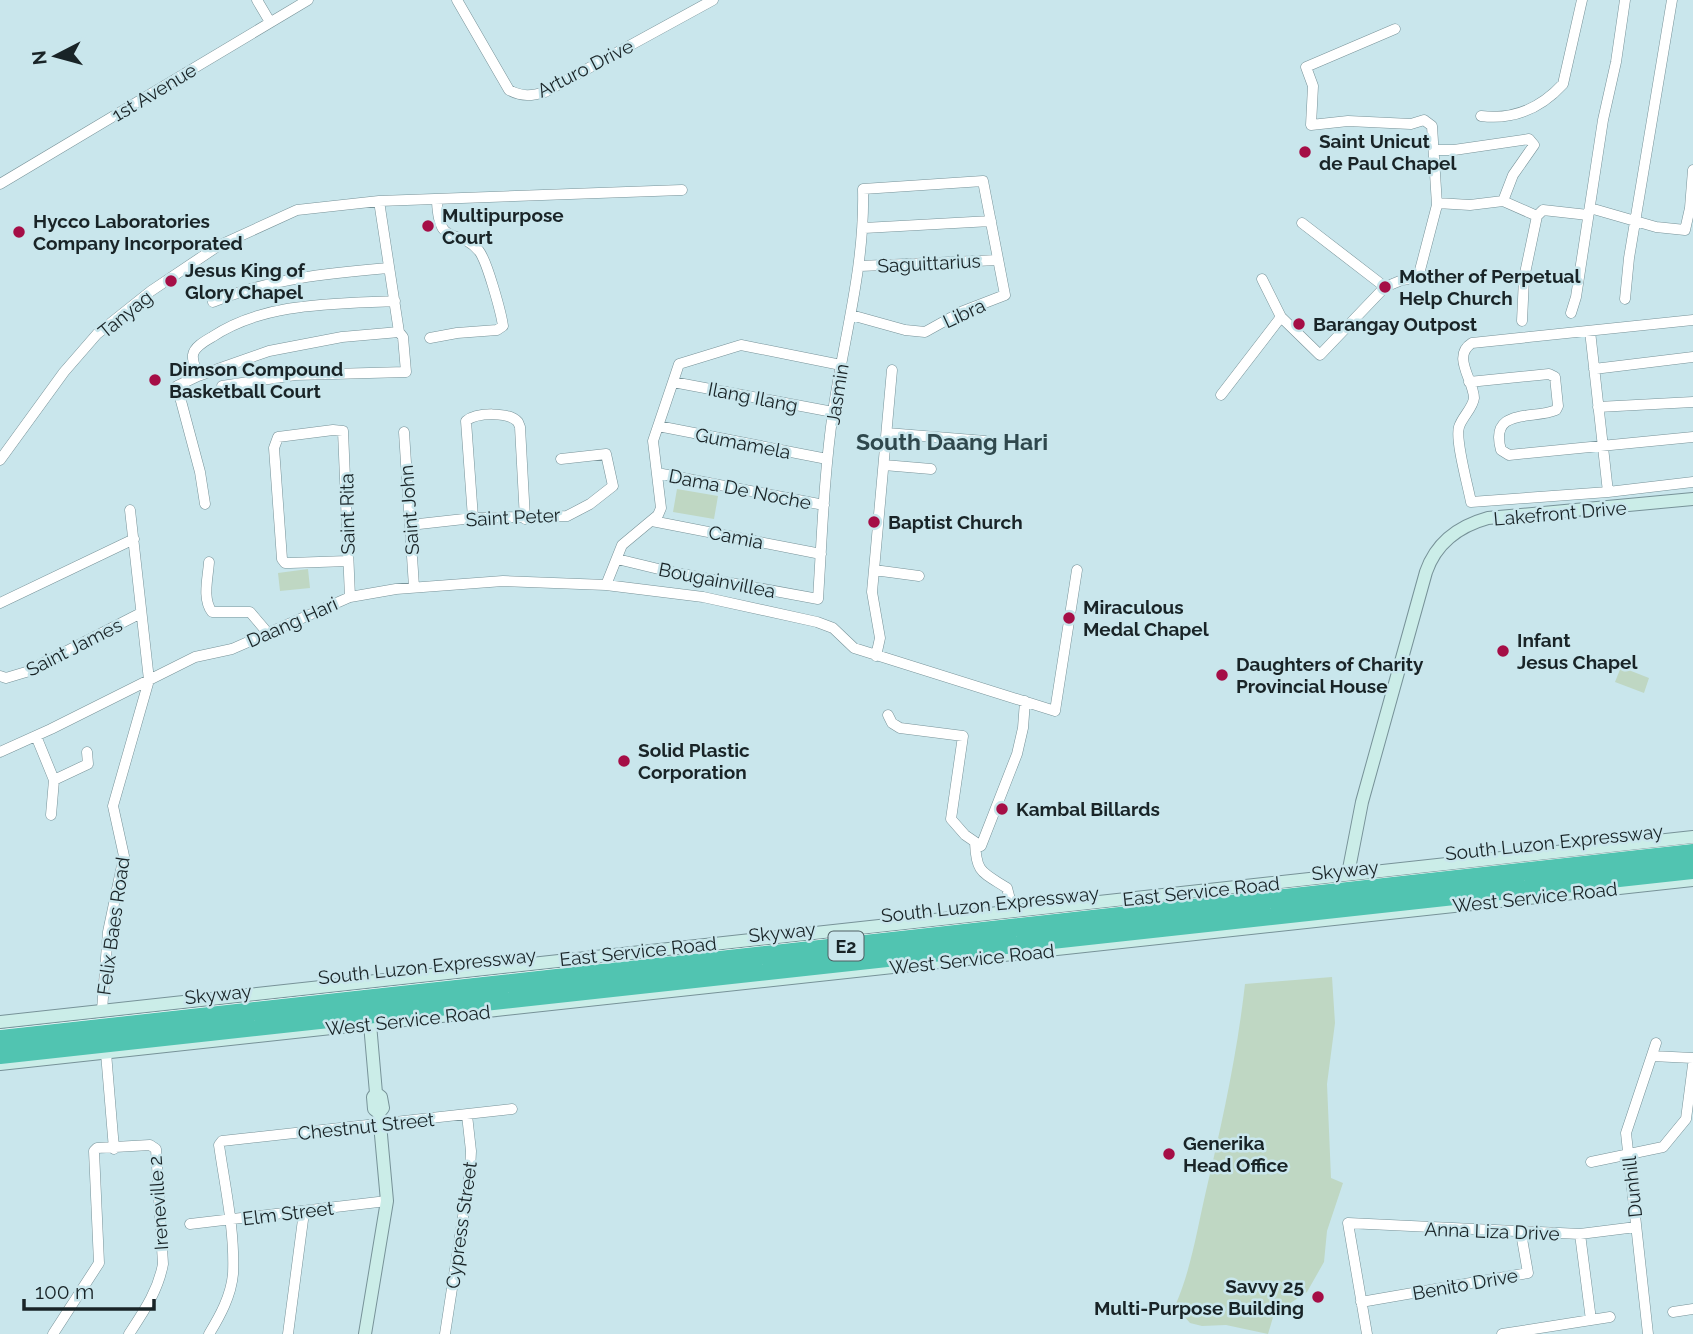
<svg xmlns="http://www.w3.org/2000/svg" width="1693" height="1334" font-family="Raleway,sans-serif">
<rect width="100%" height="100%" fill="#c9e6ec"/>
<path fill="#bfd7c3" d="M677 489 718 496 714 519 673 512Z
M308 569 310 588 280 591 278 573Z
M1621 667 1649 678 1644 693 1615 682Z
M1332 977 1335 1023 1327 1084 1331 1178 1343 1183 1327 1231 1324 1262 1307 1292 1274 1314 1268 1334 1226 1325 1202 1326 1190 1323 1175 1306C1191 1270 1197 1230 1206 1191 1222 1123 1237 1055 1245 984Z"/>
<g fill="none" stroke-linecap="round" stroke-linejoin="round">
<defs>
<path id="street" d="M257 0 270 22
M457 0 509 90C522 97 532 96 545 92L713 0
M1481 116C1513 120 1541 108 1563 84L1582 0
M1434 150H1454L1529 139 1534 145 1513 175 1503 201 1470 205 1437 203
M0 184 308 0
M379 201 682 190
M1503 201 1537 216 1524 278 1522 321
M1590 208 1656 227 1685 230 1690 208 1693 170
M1537 216 1543 210 1588 215
M1302 223 1385 287
M864 228 991 221
M860 266 998 260
M1262 279 1281 317 1320 355 1385 287 1402 280 1415 278 1419 274 1437 205 1432 126 1424 120 1411 124 1348 121 1311 125 1313 86 1306 67 1395 29
M1625 299 1629 258 1672 0
M213 302C268 279 329 273 388 268
M1571 313 1576 297 1603 120 1616 62 1625 0
M1693 320 1472 343C1451 356 1474 381 1474 398 1473 408 1462 417 1459 427 1455 440 1468 486 1471 502L1608 492 1693 482
M1590 331 1608 492
M430 338 457 333 497 330 503 326C501 312 487 261 479 251 458 226 439 250 437 201
M1594 369 1693 357
M198 376C196 370 192 361 193 355 194 347 205 341 212 337 264 302 334 304 395 301
M673 382 833 412
M1469 382 1549 374 1555 377 1558 406 1556 410C1533 420 1489 407 1501 450L1509 455 1693 437
M222 386 295 375 406 372 403 337 399 332
M1221 395 1281 317
M1598 407 1693 402
M658 426 827 459
M404 432 414 587
M887 433 985 441
M0 460 64 372 97 334 151 291 218 246 297 210 379 201 399 332 342 337 269 351 198 376 177 386 200 472 205 504
M884 465 931 469
M657 473 824 505
M473 518 466 421C477 412 509 412 518 422L520 427 525 519
M652 521 821 554
M410 525 473 518 567 516 590 504 613 486 606 454 561 459
M617 559 671 572 818 599C822 537 824 474 833 412 844 337 865 266 863 189L983 181 1005 295 961 312 925 332 905 330 851 315
M348 561 290 563H285L282 559 274 448 278 437 333 430 343 431 350 597
M209 562C208 578 202 599 212 612H250L267 632
M874 570 919 576
M606 585 622 545 658 515 661 508 653 441 679 364 741 345 841 365
M0 603 134 539
M876 656 880 638 872 592 892 370
M0 676 6 678 26 672 141 613
M888 715 892 723 900 728 963 736 951 819 965 835 981 846 1017 754 1023 728 1025 701
M36 736 54 780 51 815
M0 752 51 729 195 657 232 649 350 597 396 589 503 581 606 585 703 597 817 622 833 628 854 648 1055 711 1077 570
M54 780 88 764 87 752
M975 842C976 873 982 872 1007 888L1013 911
M102 1010 108 932 124 856 113 806 149 680 130 510
M106 1053 114 1149
M1652 1056 1693 1058
M1591 1162 1663 1147 1686 1119 1693 1065
M190 1224 387 1201
M1580 1234 1591 1320
M1361 1302 1528 1273 1521 1233
M1673 1312 1693 1309
M53 1334 99 1263 94 1151 97 1148 150 1145 156 1149 163 1264C158 1291 144 1311 129 1334
M209 1334C220 1316 231 1296 233 1274 235 1231 225 1187 219 1145L222 1141 512 1109
M288 1334 304 1212
M445 1334 470 1171 471 1151 467 1115
M1367 1334 1348 1223 1580 1234 1636 1227
M1502 1334 1610 1317
M1648 1334 1626 1133 1656 1043"/>
<path id="secondary" d="M1348 874 1362 802 1426 572C1436 543 1459 526 1488 518L1693 499
M0 1022 1693 837
M370 1024 376 1093 373 1097 374 1109 379 1113
M0 1064 1693 880
M365 1334 387 1201 379 1113 383 1108 381 1097 376 1093"/>
<path id="highway" d="M0 1039 1693 853
M0 1055 1693 870"/>
</defs>
<use href="#street" stroke="#779298" stroke-width="11"/>
<use href="#secondary" stroke="#779298" stroke-width="14"/>
<use href="#highway" stroke="#fff" stroke-width="19"/>
<use href="#street" stroke="#fff" stroke-width="10"/>
<use href="#secondary" stroke="#cbede8" stroke-width="12"/>
<use href="#highway" stroke="#51c4b1" stroke-width="18"/>
</g>
<g fill="#a50e46" stroke="#c9e6ec" stroke-width="2.5">
<circle cx="1305" cy="152" r="7"/>
<circle cx="428" cy="226" r="7"/>
<circle cx="19" cy="232" r="7"/>
<circle cx="171" cy="281" r="7"/>
<circle cx="1385" cy="287" r="7"/>
<circle cx="1299" cy="324" r="7"/>
<circle cx="155" cy="380" r="7"/>
<circle cx="874" cy="522" r="7"/>
<circle cx="1069" cy="618" r="7"/>
<circle cx="1503" cy="651" r="7"/>
<circle cx="1222" cy="675" r="7"/>
<circle cx="624" cy="761" r="7"/>
<circle cx="1002" cy="809" r="7"/>
<circle cx="1169" cy="1154" r="7"/>
<circle cx="1318" cy="1297" r="7"/>
</g>
<g text-anchor="middle" dominant-baseline="central" stroke-width="5" stroke-linejoin="round" paint-order="stroke">
<rect fill="#c9e6ec" stroke="#4e5e62" stroke-width="2" x="828.5" y="931.5" width="35" height="29" rx="5"/>
<g font-size="18" font-weight="bold" fill="#192427">
<text x="846" y="946">E2</text>
</g>
<g font-size="19" fill="#192427" stroke="#c9e6ec">
<text transform="translate(585 68) rotate(-27)">Arturo Drive</text>
<text transform="translate(154 92) rotate(-31)">1st Avenue</text>
<text transform="translate(929 263) rotate(-3)">Saguittarius</text>
<text transform="translate(964 313) rotate(-25)">Libra</text>
<text transform="translate(125 314) rotate(-39)">Tanyag</text>
<text transform="translate(837 394) rotate(-81)">Jasmin</text>
<text transform="translate(753 397) rotate(11)">Ilang Ilang</text>
<text transform="translate(743 443) rotate(11)">Gumamela</text>
<text transform="translate(740 489) rotate(11)">Dama De Noche</text>
<text transform="translate(409 510) rotate(-94)">Saint John</text>
<text transform="translate(1560 513) rotate(-5)">Lakefront Drive</text>
<text transform="translate(347 514) rotate(-91)">Saint Rita</text>
<text transform="translate(513 517) rotate(-3)">Saint Peter</text>
<text transform="translate(736 537) rotate(11)">Camia</text>
<text transform="translate(717 580) rotate(11)">Bougainvillea</text>
<text transform="translate(292 622) rotate(-24)">Daang Hari</text>
<text transform="translate(74 647) rotate(-27)">Saint James</text>
<text transform="translate(1554 842) rotate(-6)">South Luzon Expressway</text>
<text transform="translate(1345 870) rotate(-6)">Skyway</text>
<text transform="translate(1201 891) rotate(-6)">East Service Road</text>
<text transform="translate(1535 897) rotate(-6)">West Service Road</text>
<text transform="translate(990 904) rotate(-6)">South Luzon Expressway</text>
<text transform="translate(113 926) rotate(-82)">Felix Baes Road</text>
<text transform="translate(782 932) rotate(-6)">Skyway</text>
<text transform="translate(638 951) rotate(-6)">East Service Road</text>
<text transform="translate(972 959) rotate(-6)">West Service Road</text>
<text transform="translate(427 966) rotate(-6)">South Luzon Expressway</text>
<text transform="translate(218 994) rotate(-6)">Skyway</text>
<text transform="translate(408 1020) rotate(-6)">West Service Road</text>
<text transform="translate(366 1126) rotate(-6)">Chestnut Street</text>
<text transform="translate(1632 1187) rotate(-96)">Dunhill</text>
<text transform="translate(158 1203) rotate(-94)">Ireneville 2</text>
<text transform="translate(288 1213) rotate(-7)">Elm Street</text>
<text transform="translate(461 1225) rotate(-82)">Cypress Street</text>
<text transform="translate(1492 1231) rotate(2)">Anna Liza Drive</text>
<text transform="translate(1465 1284) rotate(-10)">Benito Drive</text>
</g>
<g font-size="19" font-weight="bold" fill="#192427" stroke="#c9e6ec" text-anchor="start">
<text x="1319" y="141">Saint Unicut<tspan x="1319" dy="22">de Paul Chapel</tspan></text>
<text x="442" y="215">Multipurpose<tspan x="442" dy="22">Court</tspan></text>
<text x="33" y="221">Hycco Laboratories<tspan x="33" dy="22">Company Incorporated</tspan></text>
<text x="185" y="270">Jesus King of<tspan x="185" dy="22">Glory Chapel</tspan></text>
<text x="1399" y="276">Mother of Perpetual<tspan x="1399" dy="22">Help Church</tspan></text>
<text x="1313" y="324">Barangay Outpost</text>
<text x="169" y="369">Dimson Compound<tspan x="169" dy="22">Basketball Court</tspan></text>
<text x="888" y="522">Baptist Church</text>
<text x="1083" y="607">Miraculous<tspan x="1083" dy="22">Medal Chapel</tspan></text>
<text x="1517" y="640">Infant<tspan x="1517" dy="22">Jesus Chapel</tspan></text>
<text x="1236" y="664">Daughters of Charity<tspan x="1236" dy="22">Provincial House</tspan></text>
<text x="638" y="750">Solid Plastic<tspan x="638" dy="22">Corporation</tspan></text>
<text x="1016" y="809">Kambal Billards</text>
<text x="1183" y="1143">Generika<tspan x="1183" dy="22">Head Office</tspan></text>
<text x="1304" y="1286" text-anchor="end">Savvy 25<tspan x="1304" dy="22">Multi-Purpose Building</tspan></text>
</g>
<g font-size="23" font-weight="bold" fill="#2f484d" stroke="#c9e6ec">
<text x="952" y="441">South Daang Hari</text>
</g>
</g>
<g transform="translate(56 56) rotate(264)" stroke="#c9e6ec" stroke-width="5" paint-order="stroke">
<path d="M0-5L12 26L0 18L-12 26Z" fill="#192427"/>
<text y="-10" font-size="19" font-weight="bold" text-anchor="middle" fill="#192427">N</text>
</g>
<path d="M24 1299v10h130v-10" fill="none" stroke="#192427" stroke-width="3.5"/>
<text x="35" y="1299" font-size="21" fill="#192427" stroke="#c9e6ec" stroke-width="5" paint-order="stroke">100 m</text>
</svg>
